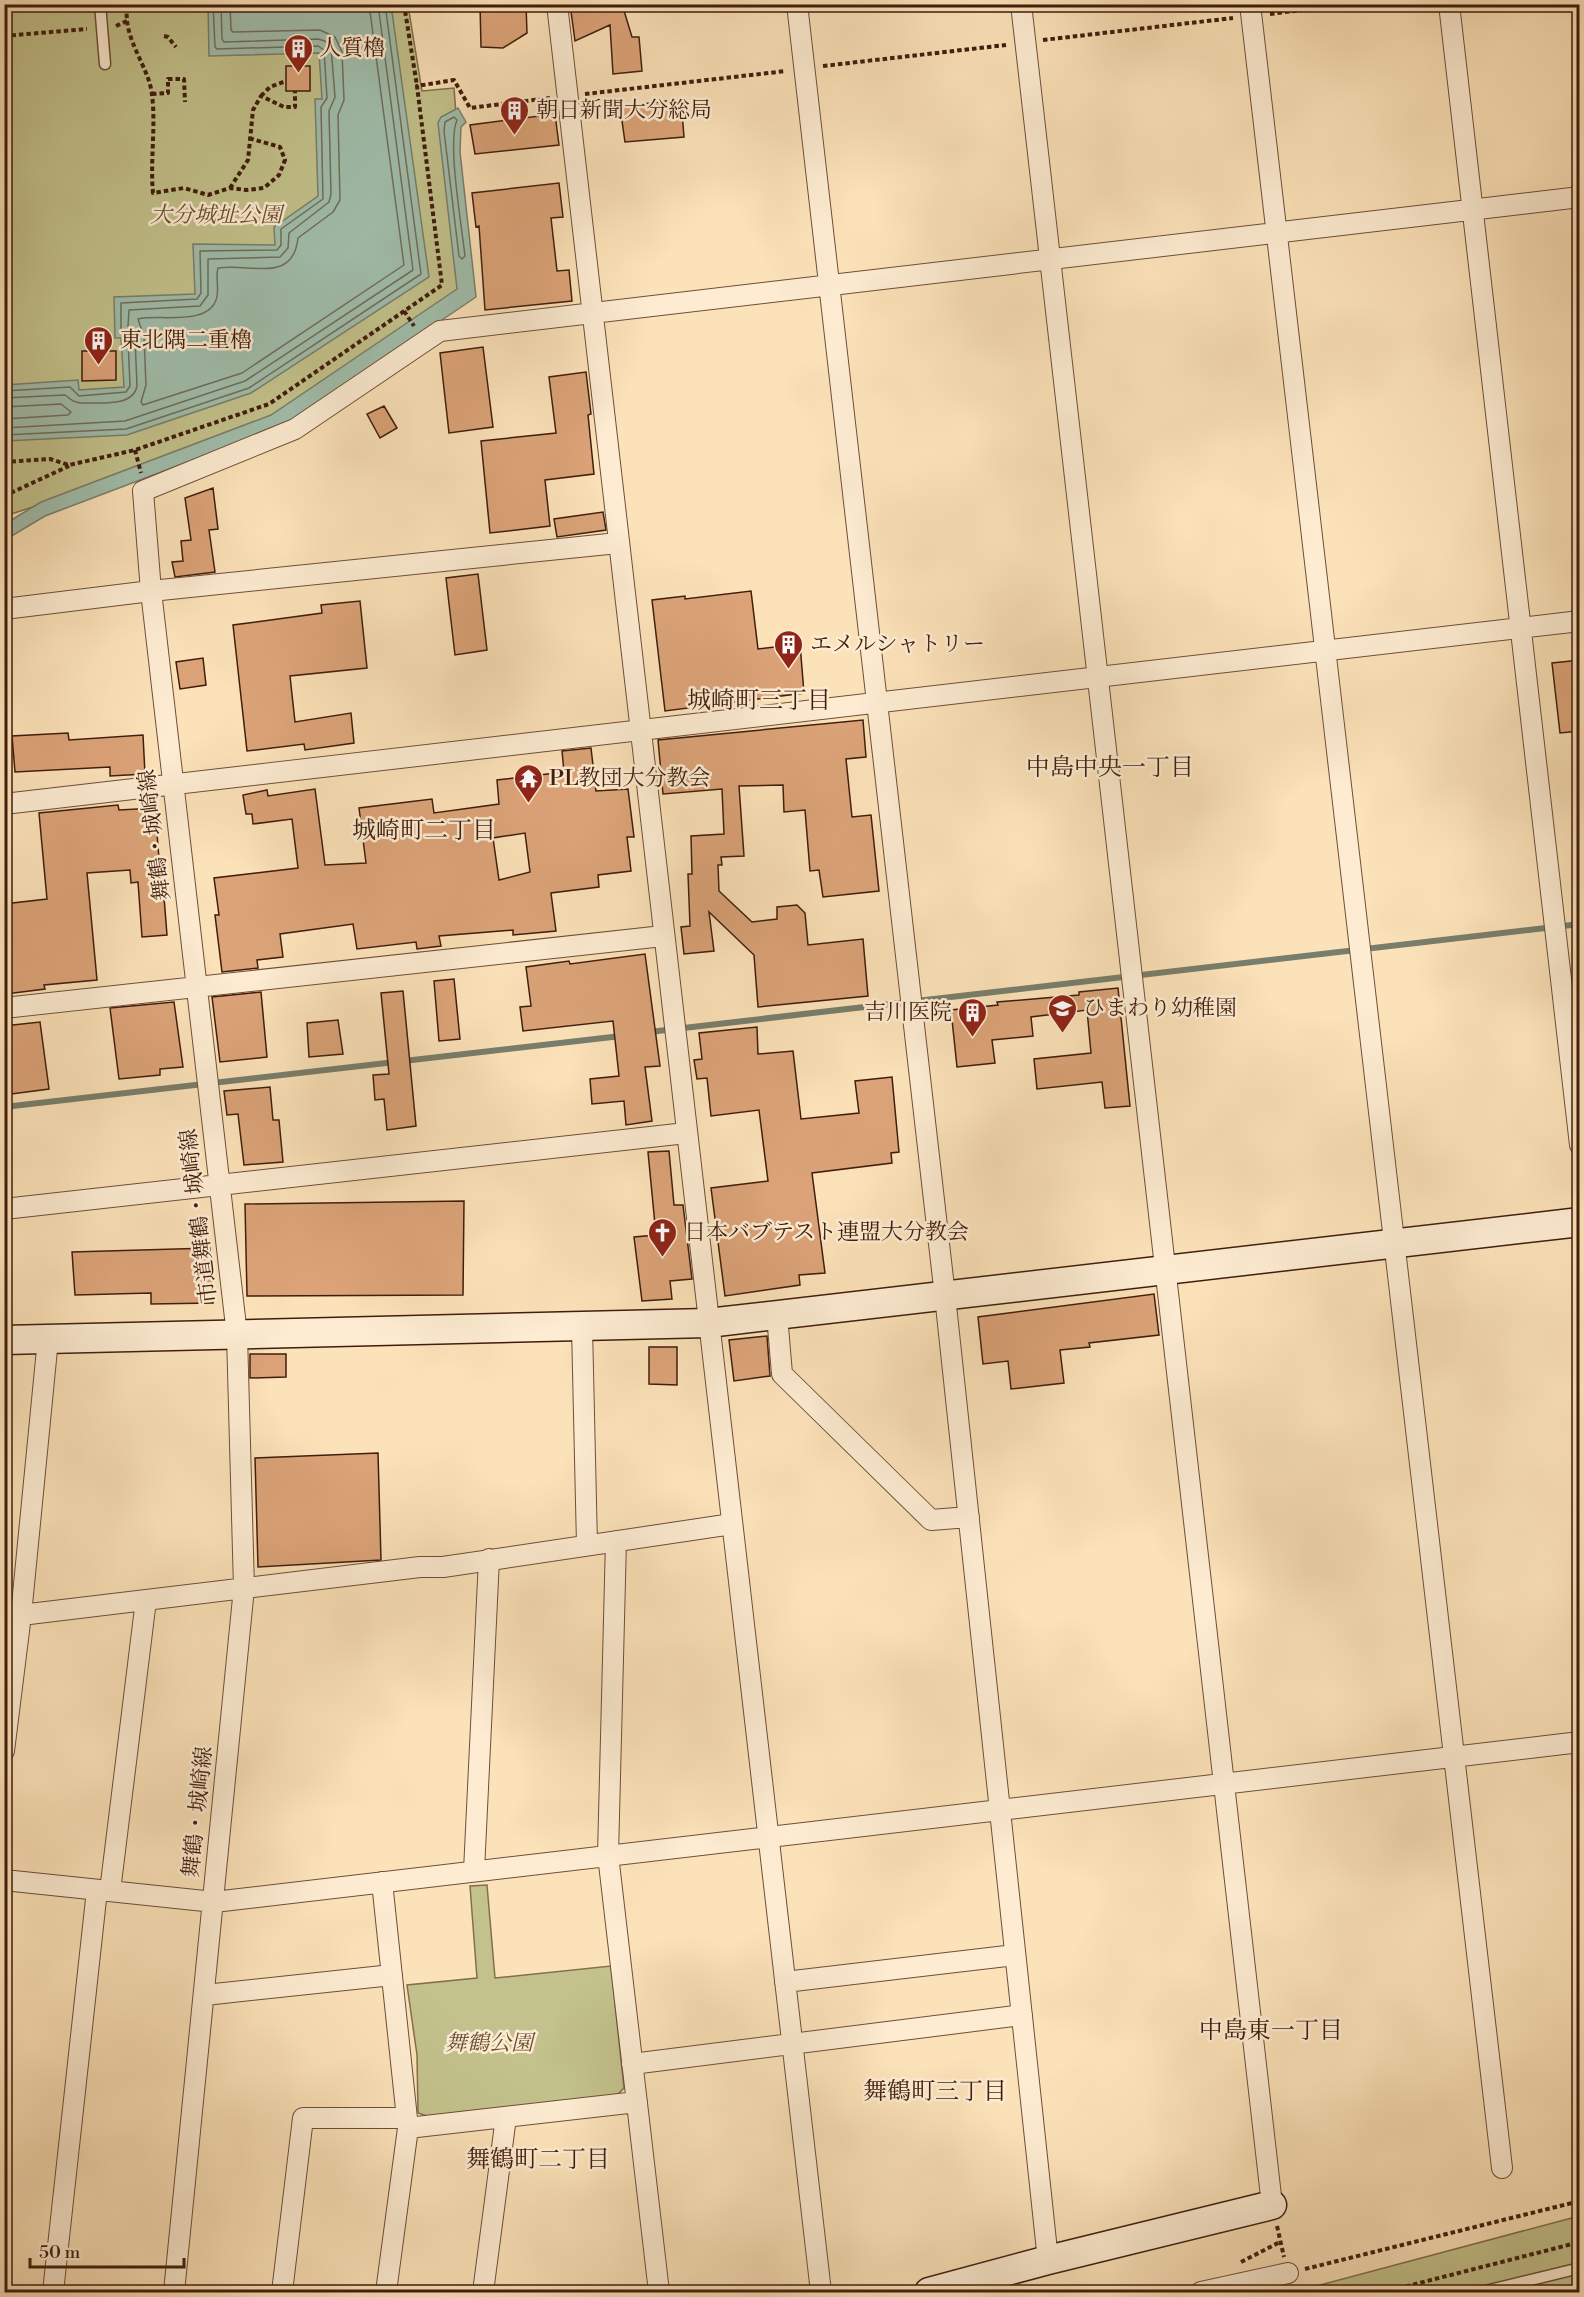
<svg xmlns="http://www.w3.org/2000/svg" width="1584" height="2297" font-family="'Libre Bodoni','Noto Serif JP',serif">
<rect width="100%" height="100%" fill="#fce2b9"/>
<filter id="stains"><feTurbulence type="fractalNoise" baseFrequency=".00333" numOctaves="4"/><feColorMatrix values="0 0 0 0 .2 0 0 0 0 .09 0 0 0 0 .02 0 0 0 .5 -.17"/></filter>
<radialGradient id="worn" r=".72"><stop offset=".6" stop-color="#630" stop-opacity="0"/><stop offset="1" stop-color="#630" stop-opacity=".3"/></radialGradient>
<path fill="#c3c28c" stroke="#81704c" stroke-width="1.5" d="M5 5H408L422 91 454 88 470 295 282 426 5 516Z
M487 1885 495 1978 611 1966 624 2088 617 2095 427 2116 418 2113 417 2055 407 1985 477 1978 470 1886Z
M1579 2216V2292H1294Z"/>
<path fill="#a0beac" stroke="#797e6c" stroke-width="1.5" d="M208 5H391L429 277 251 393 127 435 5 441V385L78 380 79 390 124 387 121 338H115L114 297 195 294 193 244 275 245 274 227 318 196 315 99H322L319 53 209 56Z
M458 108 466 122 461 127 460 152 476 297 288 424 45 516 5 540V524L41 502 271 415 457 289 438 123 441 117Z"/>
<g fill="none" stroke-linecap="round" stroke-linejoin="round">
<path stroke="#706e5c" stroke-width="1.5" d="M230 4 231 30 233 32 320 30 335 37 342 52 344 100 338 115 340 200 333 212 298 238C293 284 251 263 218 268 215 278 220 290 216 300 207 326 159 314 138 319L144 337 146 385 141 402 143 405 242 373 404 265 369 4
M454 117 457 120C447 142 462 228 465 256L462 259 459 256 444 131 445 122Z
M4 391 70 387 79 396 126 392 130 386 128 339 121 330V303L197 299 201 293 200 251 277 250 281 245V229L323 199 321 107 327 98 324 50 318 46 217 49 215 47 213 4
M4 398 65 395 73 401 80 403C98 402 133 408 137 386L135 338 128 326 129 310 200 306 208 295V259L280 257 288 248 289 233 329 202 331 194 329 111 335 97 331 47 325 41 318 39 224 42 222 39 221 4
M4 407 61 404 71 412 68 415 4 419
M4 428 125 421 245 381 413 270 378 4
M4 435 126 429 249 388 421 274 385 4"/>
<path stroke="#797e6c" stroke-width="6" d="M649 1032 1580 924
M4 1107 621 1036"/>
</g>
<path fill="#dca378" stroke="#3f1d0d" stroke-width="1.5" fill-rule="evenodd" d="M480 4H526L527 33 503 48 481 47Z
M570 4H622L632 37H639L642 71 613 74 610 25 575 41Z
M286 66H310V91H286Z
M681 99 684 137 625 142 620 107Z
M555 114 559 145 475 154 470 125Z
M559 183 563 217 551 218 557 271 569 270 572 301 485 310 479 226 476 227 472 193Z
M483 347 493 427 449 433 440 353Z
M82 351H116V380L82 381Z
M586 372 591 414 588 415 594 474 545 480 550 526 490 533 481 441 556 433 549 377Z
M384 406 397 428 380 438 367 414Z
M213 488 218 529 209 530 215 572 175 577 172 562 183 561 181 541 191 540 185 498Z
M603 512 606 530 557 537 554 519Z
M478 574 487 650 455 655 446 578Z
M751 591 758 649 800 644 804 693 665 711 652 600 685 596V599Z
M360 601 367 668 290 676 295 722 351 713 354 743 305 750 304 744 247 751 233 625 322 613 321 605Z
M203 658 206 685 180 689 176 662Z
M1580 660V731L1560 733 1552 663Z
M863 720 866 757 846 759 852 817 871 815 879 891 823 897 819 870 810 871 805 810 784 812 783 785 739 786 744 856 721 857 722 865H718L719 891 752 922 777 919V907L797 905 805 913 808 945 863 939 868 996 758 1007 754 955 709 912 714 951 684 954 681 927 690 926 688 874H692L691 836 724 834 722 789 663 794 658 740Z
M68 733 69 740 143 735 145 774 110 776V767L15 772 12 736Z
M591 748 596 791 628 789 634 837H627L631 871 598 875 599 887 551 893 556 931 513 935V930L439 936 441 946 417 949 416 942 357 949 353 924 280 934 283 957 257 960 258 968 222 972 215 915H219L214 878 298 868 292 819 253 824 252 814H246L243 795 267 790 268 796 315 789 325 865 366 863 359 808 432 799 434 813 499 804 497 780 564 772 562 751ZM525 833 530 872 499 880 493 838Z
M118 805 119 810 155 808 162 897H164L167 935 142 937 138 882 131 883 130 870 87 873 97 980 44 985 45 989 6 994 4 904 47 899 39 813Z
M645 954 660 1066 645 1067 652 1121 626 1125 624 1101 592 1104 590 1079 619 1076 613 1021 523 1031 520 1007 531 1006 526 967 569 961 570 964Z
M454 979 460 1039 439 1041 434 981Z
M1118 988 1130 1106 1105 1108 1102 1082 1037 1089 1034 1059 1091 1053 1087 1010 1031 1017 1033 1036 992 1040 995 1063 957 1067 951 1010 998 1005 997 1002 1079 995V992Z
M403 991 416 1126 387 1130 384 1099 375 1100 373 1075 389 1074 381 993Z
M261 992 267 1057 220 1062 212 997Z
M174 1002 183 1067 160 1069V1075L119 1079 110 1008Z
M338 1020 343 1054 309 1057 307 1023Z
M40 1022 49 1089 4 1095V1026Z
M757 1027 758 1054 793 1051 801 1119 859 1113 855 1081 892 1077 899 1152 891 1153 892 1163 812 1173 825 1273 799 1275 800 1285 725 1296 711 1188 768 1181 759 1110 711 1116 707 1078 697 1079 694 1060 702 1059 699 1033Z
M270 1087 273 1120H279L283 1162 244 1165 238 1114 227 1115 224 1091Z
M669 1151 674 1205H683L692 1279 670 1281 672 1299 642 1301 634 1237 656 1235 648 1152Z
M464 1201 463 1295 247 1296 245 1204Z
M210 1248 213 1303 151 1304V1293L75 1295 72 1252Z
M1154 1294 1159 1335 1089 1343 1090 1347 1060 1350 1064 1383 1011 1389 1008 1361 983 1364 978 1317Z
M767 1336 770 1376 734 1381 729 1340Z
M649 1347H677V1385L649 1384Z
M250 1354H286V1377L250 1378Z
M378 1453 381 1560 258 1567 255 1458Z"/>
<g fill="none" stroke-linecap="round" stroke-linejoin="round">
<defs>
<path id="lane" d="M100 4 105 64
M1481 2292 1580 2268"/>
<path id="street" d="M557 4 821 2292
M797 4 945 1296 1048 2260
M1021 4 1272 2205
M1250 4 1502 2168
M1449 4 1580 1145
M4 609 151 591 618 543
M4 804 1580 621
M4 1008 663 936
M4 1209 686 1133
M777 1315 782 1374 931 1520 969 1517
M582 1327 587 1545
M616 1541 608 1855 659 2292
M4 1612 21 1615 420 1567H443L732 1524
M4 1751 21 1615 48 1339
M474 1871 489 1559
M4 1880 214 1902 1580 1742
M382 1882 408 2128 386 2292
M110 1891 146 1600
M785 1982 1015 1955
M205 1995 392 1975
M632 2064 1022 2015
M408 2128 637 2102
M53 2292 97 1890
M174 2292 244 1588 237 1335 151 591 143 491 295 429 440 331 1580 197
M282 2292 303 2118H407
M483 2292 506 2117
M1201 2292 1288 2273"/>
<path id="secondary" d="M4 1340 708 1323 1580 1222
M929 2292 1048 2260 1272 2205"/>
</defs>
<use href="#lane" stroke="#6e4e38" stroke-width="13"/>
<use href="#street" stroke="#6e4e38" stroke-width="22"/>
<use href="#secondary" stroke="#3f1d0d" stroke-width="31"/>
<path stroke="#3f1d0d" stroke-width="4" stroke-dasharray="4.5 3" stroke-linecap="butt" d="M404 4 417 86
M1270 14 1350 4
M127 21C130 47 150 72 152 95 156 126 150 160 153 193L184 188 208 195 230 188 246 190 264 188 279 175 285 160 280 147 252 139
M116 26 127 21 126 4
M4 36 87 29
M164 36 168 37 176 47
M1043 40 1233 18
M823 66 1006 45
M152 94 168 93V79H184L185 102
M585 94 786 71
M261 96 270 87 286 81
M230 188 248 160 253 110 261 96 284 107H295V91
M404 311 414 326
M135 450 141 473
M4 462 50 459 69 465 135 450 269 404 442 285 417 86 454 80 470 108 550 98
M4 496 69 466
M1277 2226 1284 2257
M1241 2262 1280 2242
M1305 2269 1580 2201
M1384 2292 1580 2242"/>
<use href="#lane" stroke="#fdecd2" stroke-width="10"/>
<use href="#street" stroke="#fdecd2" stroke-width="20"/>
<use href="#secondary" stroke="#fdecd2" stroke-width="28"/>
</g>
<defs>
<symbol id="building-pin" viewBox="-11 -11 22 30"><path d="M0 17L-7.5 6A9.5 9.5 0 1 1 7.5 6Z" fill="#8f2418" stroke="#fdecd2"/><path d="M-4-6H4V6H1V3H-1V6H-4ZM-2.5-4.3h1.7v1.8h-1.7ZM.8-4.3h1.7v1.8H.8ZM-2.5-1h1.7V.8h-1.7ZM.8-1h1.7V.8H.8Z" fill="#fff"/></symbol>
<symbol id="temple-pin" viewBox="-11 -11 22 30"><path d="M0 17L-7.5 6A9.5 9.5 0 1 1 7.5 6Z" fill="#8f2418" stroke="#fdecd2"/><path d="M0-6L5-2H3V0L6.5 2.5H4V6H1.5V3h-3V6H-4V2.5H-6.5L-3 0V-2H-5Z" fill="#fff"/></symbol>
<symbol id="school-pin" viewBox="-11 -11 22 30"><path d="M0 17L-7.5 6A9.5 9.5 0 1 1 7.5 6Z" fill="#8f2418" stroke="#fdecd2"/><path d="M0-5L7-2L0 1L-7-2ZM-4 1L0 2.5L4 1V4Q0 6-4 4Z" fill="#fff"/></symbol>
<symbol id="church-pin" viewBox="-11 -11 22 30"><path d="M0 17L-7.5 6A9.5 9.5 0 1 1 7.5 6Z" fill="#8f2418" stroke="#fdecd2"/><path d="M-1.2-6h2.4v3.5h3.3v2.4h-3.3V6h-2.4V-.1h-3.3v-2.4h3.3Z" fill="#fff"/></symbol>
</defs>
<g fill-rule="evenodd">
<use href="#building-pin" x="282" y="32" width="33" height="45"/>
<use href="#building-pin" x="498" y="94" width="33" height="45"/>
<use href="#building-pin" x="82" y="324" width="33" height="45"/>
<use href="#building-pin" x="772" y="628" width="33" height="45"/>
<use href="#temple-pin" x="512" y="762" width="33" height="45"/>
<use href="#school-pin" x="1046" y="992" width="33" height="45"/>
<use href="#building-pin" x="956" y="996" width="33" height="45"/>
<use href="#church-pin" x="646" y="1216" width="33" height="45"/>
</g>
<g text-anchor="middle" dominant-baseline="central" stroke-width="5" stroke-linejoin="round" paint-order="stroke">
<g font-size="22" fill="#3f1d0d" stroke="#fdecd2" text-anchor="start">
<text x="319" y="48">人質櫓</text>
<text x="536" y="110">朝日新聞大分総局</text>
<text x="120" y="340">東北隅二重櫓</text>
<text x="810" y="644">エメルシャトリー</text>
<text x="549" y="778">PL教団大分教会</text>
<text x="1083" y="1008">ひまわり幼稚園</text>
<text x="952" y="1012" text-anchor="end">吉川医院</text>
<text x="684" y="1232">日本バブテスト連盟大分教会</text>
</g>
<g font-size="22" font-style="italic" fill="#674f33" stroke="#fdecd2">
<text x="216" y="215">大分城址公園</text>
<text x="489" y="2043">舞鶴公園</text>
</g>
<g font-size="22" fill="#3f1d0d" stroke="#fdecd2">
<text transform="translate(155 835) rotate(-97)">舞鶴・城崎線</text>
<text transform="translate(199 1216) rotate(-97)">市道舞鶴・城崎線</text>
<text transform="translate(198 1812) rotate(-84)">舞鶴・城崎線</text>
</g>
<g font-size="24" fill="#3f1d0d" stroke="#fdecd2">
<text x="759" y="701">城崎町三丁目</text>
<text x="1110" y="768">中島中央一丁目</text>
<text x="424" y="831">城崎町二丁目</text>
<text x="1271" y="2031">中島東一丁目</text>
<text x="935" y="2092">舞鶴町三丁目</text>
<text x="538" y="2160">舞鶴町二丁目</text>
</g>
</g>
<rect width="1584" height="2297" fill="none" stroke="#fce2b9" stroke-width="24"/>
<rect x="6" y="6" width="1572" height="2285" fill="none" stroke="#3f1d0d" stroke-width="3"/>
<rect x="12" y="12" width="1560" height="2273" fill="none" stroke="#3f1d0d" stroke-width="1.5"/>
<path d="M30 2258v9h154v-9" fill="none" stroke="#3f1d0d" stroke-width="3"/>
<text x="39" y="2258" font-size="18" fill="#3f1d0d" stroke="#fdecd2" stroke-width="4.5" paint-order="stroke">50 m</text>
<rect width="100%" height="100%" filter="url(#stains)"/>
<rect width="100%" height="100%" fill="url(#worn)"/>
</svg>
